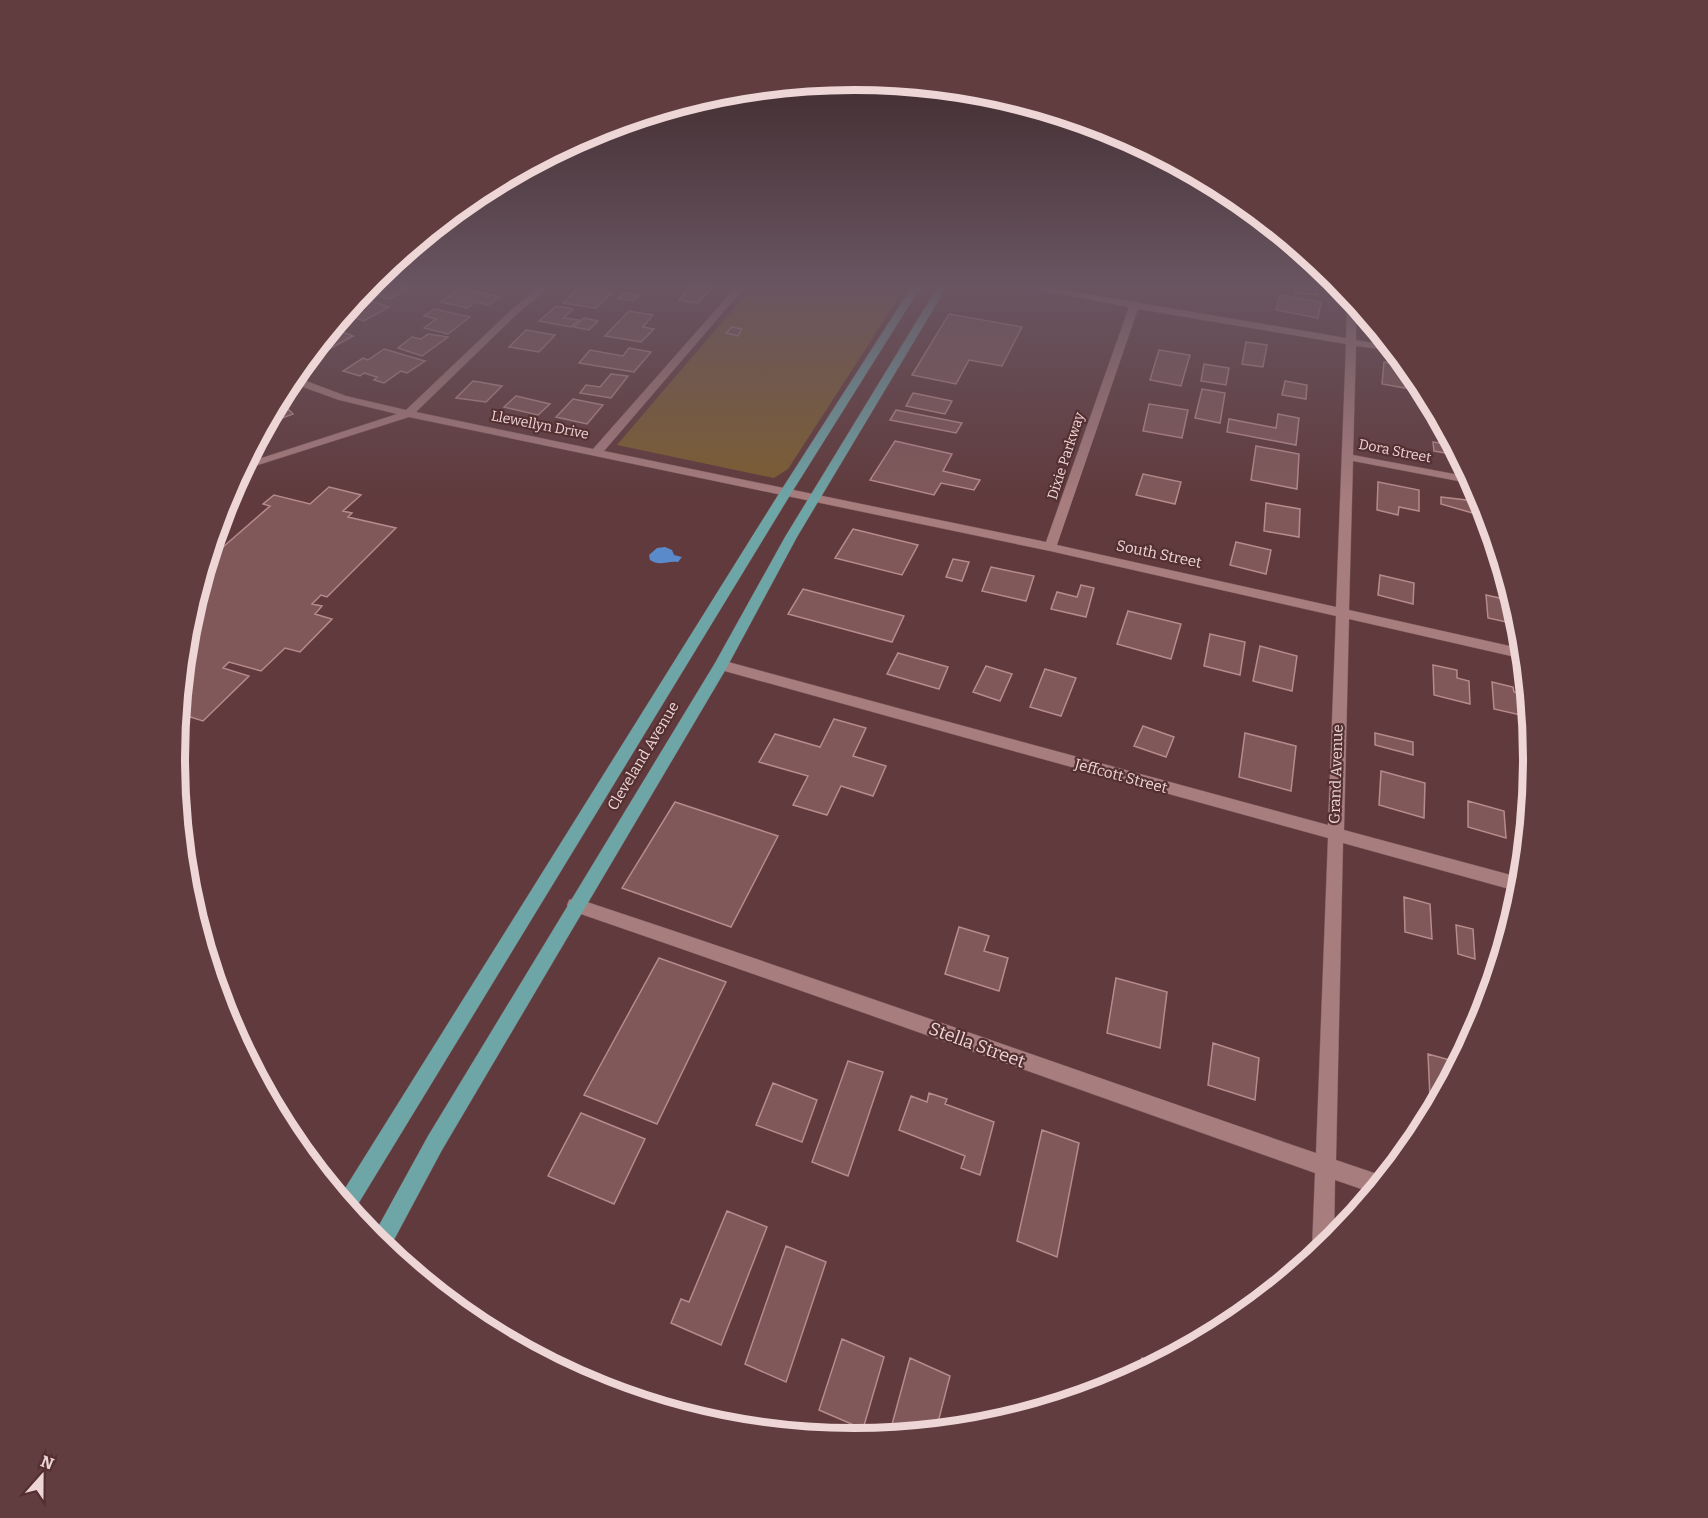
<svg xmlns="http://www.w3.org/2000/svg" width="1708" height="1518" font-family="Bitter,serif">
<rect width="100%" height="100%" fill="#603a3c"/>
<path fill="#7c5e31" d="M751 288H905L788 469 774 478 617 445Z"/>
<path fill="#5b8acb" d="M665 547 672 550 674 555 682 557 678 562C668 560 660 567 650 560L649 555 657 548Z"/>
<path fill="#805859" stroke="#b78b8c" stroke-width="1.5" d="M387 288H411L388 299 375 294Z
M461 288H463L499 297 488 305 476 302 467 308 441 302Z
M578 288H588L612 292 596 308 563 303Z
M682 288H711L698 303 679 300 688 289Z
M1295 288 1318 290 1317 295 1295 292Z
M625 293 639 295 633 301 618 298Z
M1280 295 1321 302 1318 318 1276 310Z
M364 299 389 307 364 321 345 314 352 305Z
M556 306 573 309 564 318 579 320 571 327 539 321Z
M434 309 470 317 448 334 424 328 436 319 424 316Z
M629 311 653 315 643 327 654 329 641 342 605 336Z
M949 314 1022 327 1002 366 969 360 956 384 912 375Z
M584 318 598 321 589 330 574 327Z
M732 327 742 329 738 336 726 333Z
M333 328 353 336 324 352 316 349Z
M526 330 555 335 539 352 509 347Z
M428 334 448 337 422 356 398 348 412 337 421 339Z
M1246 342 1267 345 1263 367 1242 364Z
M629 348 651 352 634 372 579 363 590 350 623 356Z
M384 349 425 361 407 373 401 371 384 383 374 380 377 377 364 373 360 376 343 371 363 358 368 360Z
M1159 350 1190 355 1181 386 1150 380Z
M1384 362 1406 366 1405 388 1382 384Z
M1204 364 1229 368 1226 385 1201 381Z
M611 374 628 376 611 398 580 393 586 385 600 387Z
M473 381 502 386 486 402 456 398Z
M1285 381 1307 385 1306 399 1282 395Z
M1202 389 1225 393 1220 423 1195 418Z
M913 393 952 401 945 414 906 406Z
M516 396 550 404 538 415 504 407Z
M573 399 603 405 587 424 556 417Z
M279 400 293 414 266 424Z
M1149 404 1188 410 1182 438 1143 431Z
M896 410 962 423 956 433 890 420Z
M1278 414 1299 418 1296 445 1227 432 1229 419 1276 428Z
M895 441 952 454 943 471 980 480 974 490 941 483 934 495 870 480Z
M1433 442 1453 445 1460 458 1457 455 1434 451Z
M1256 446 1299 454 1297 489 1251 480Z
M1143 474 1181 482 1175 504 1136 495Z
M1378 482 1419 490V511L1399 507 1398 515 1377 510Z
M329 487 361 495 343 511 352 513 348 517 396 528 327 597 321 595 312 604 322 606 315 614 332 619 300 652 285 648 261 671 229 662 223 668 249 676 203 721 184 715 178 721 188 626 211 548 215 545 223 547 270 506 263 504 274 495 310 504Z
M1441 497 1475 501 1476 514 1441 504Z
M1266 503 1300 509 1299 537 1264 531Z
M853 529 918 545 902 575 835 558Z
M1236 542 1271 550 1266 574 1230 565Z
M953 559 969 562 962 581 946 577Z
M991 567 1034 576 1026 601 982 591Z
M1380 575 1414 583 1413 604 1378 595Z
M1081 585 1094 588 1086 617 1051 609 1057 592 1077 597Z
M803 589 904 616 892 642 788 614Z
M1486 595 1504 599 1505 603 1514 605 1520 625 1488 618Z
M1128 611 1181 624 1171 659 1117 644Z
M1210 634 1245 642 1240 675 1204 666Z
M1260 646 1297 656 1292 691 1253 681Z
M898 653 948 667 939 689 887 674Z
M1433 665 1457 670V678L1469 681 1470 704 1434 695Z
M986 666 1012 674 1000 701 973 692Z
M1045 669 1076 678 1061 716 1030 707Z
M1492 682 1513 687 1514 692 1527 695 1529 717 1494 709Z
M834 719 866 728 853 756 886 766 873 796 841 786 827 815 793 805 808 776 759 762 775 734 820 747Z
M1143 726 1174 737 1166 757 1134 746Z
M1245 733 1296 746 1291 791 1239 777Z
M1375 733 1413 742V755L1375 745Z
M1381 771 1425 783 1424 818 1379 805Z
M1468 801 1504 811 1506 838 1468 827Z
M675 802 778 836 731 927 622 888Z
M1404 897 1430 904 1432 939 1405 932Z
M1456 925 1473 929 1475 959 1458 954Z
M959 927 989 936 984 951 1008 958 999 991 945 974Z
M659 958 726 982 657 1124 584 1095Z
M1116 978 1167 992 1160 1048 1107 1033Z
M1213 1043 1259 1058 1255 1100 1208 1085Z
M1428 1054 1457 1062 1438 1100 1430 1098Z
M848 1061 883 1072 848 1176 812 1162Z
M773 1083 817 1100 802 1142 756 1125Z
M929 1093 947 1099 945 1104 994 1122 980 1175 961 1168 965 1156 899 1130 911 1096 927 1102Z
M581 1113 645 1139 614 1204 548 1176Z
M1042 1130 1079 1143 1057 1257 1017 1241Z
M727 1211 767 1227 721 1345 671 1323 681 1299 689 1302Z
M786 1246 826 1262 786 1382 745 1364Z
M842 1339 884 1357 863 1429 819 1410Z
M910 1358 950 1376 936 1430 905 1433 891 1428Z
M1142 1358 1157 1364 1140 1373Z"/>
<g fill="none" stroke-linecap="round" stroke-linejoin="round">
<defs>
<path id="minor" d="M538 288H548L517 314 416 412 593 449 735 288H744L604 451 1046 542 1129 307 1029 288H1052L1346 338 1347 300 1350 298 1356 305V340L1390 346 1394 351 1356 346 1353 455 1470 477 1474 484 1353 461 1349 610 1523 649 1524 659 1349 619 1344 830 1522 878 1520 892 1343 843 1336 1160 1386 1177 1373 1193 1335 1180 1334 1240 1315 1255 1312 1249 1315 1173C1068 1086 823 997 575 912L569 910 567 905 569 900 575 898C823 980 1069 1068 1316 1153L1328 838 721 670 714 665 721 660 1328 825 1336 616 1050 551 409 417 242 470 246 463 397 414 339 400 289 382 293 376 346 396 406 410 511 310ZM1138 309 1346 344 1336 607 1057 545Z"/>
<path id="major" d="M911 288H920L792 492 352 1214 339 1198 780 492Z
M937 288H946L797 537 726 669 442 1150 388 1251 372 1238 428 1136 715 663 785 537Z"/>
</defs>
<use href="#minor" stroke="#775759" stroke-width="1"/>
<use href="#major" stroke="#775759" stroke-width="1"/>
<use href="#minor" fill="#a87d7e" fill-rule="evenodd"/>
<use href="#major" fill="#6ea5a7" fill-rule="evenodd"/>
</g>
<linearGradient id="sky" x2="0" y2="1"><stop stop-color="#352021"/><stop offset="0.57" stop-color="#695561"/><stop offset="1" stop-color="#695561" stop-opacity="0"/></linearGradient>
<rect width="1708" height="501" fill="url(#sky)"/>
<g text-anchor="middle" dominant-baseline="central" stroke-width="4.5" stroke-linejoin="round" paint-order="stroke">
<g font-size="14" fill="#eed6d6" stroke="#553032">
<text transform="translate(540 425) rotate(11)">Llewellyn Drive</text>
<text transform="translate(1395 451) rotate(11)">Dora Street</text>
<text transform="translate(1066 456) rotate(-72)">Dixie Parkway</text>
</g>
<g font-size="15" fill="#eed6d6" stroke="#553032">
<text transform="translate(1159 554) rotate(12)">South Street</text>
<text transform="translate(643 756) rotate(-59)">Cleveland Avenue</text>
<text transform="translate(1336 774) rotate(-88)">Grand Avenue</text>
<text transform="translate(1121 776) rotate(15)">Jeffcott Street</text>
</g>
<g font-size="18" fill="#eed6d6" stroke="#553032">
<text transform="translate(977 1045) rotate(20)">Stella Street</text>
</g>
</g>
<path d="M0 0H1708V1518H0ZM185 759a669 669 0 1 1 1338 0a669 669 0 1 1-1338 0Z" fill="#613d3f" fill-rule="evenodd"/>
<path fill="none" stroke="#eed6d6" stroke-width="8" d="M185 759a669 669 0 1 1 1338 0a669 669 0 1 1-1338 0Z"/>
<g transform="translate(42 1476) rotate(21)" stroke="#553032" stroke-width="4.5" paint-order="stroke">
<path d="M0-4.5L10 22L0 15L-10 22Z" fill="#eed6d6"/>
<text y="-9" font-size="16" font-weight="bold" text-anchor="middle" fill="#eed6d6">N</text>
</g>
</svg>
